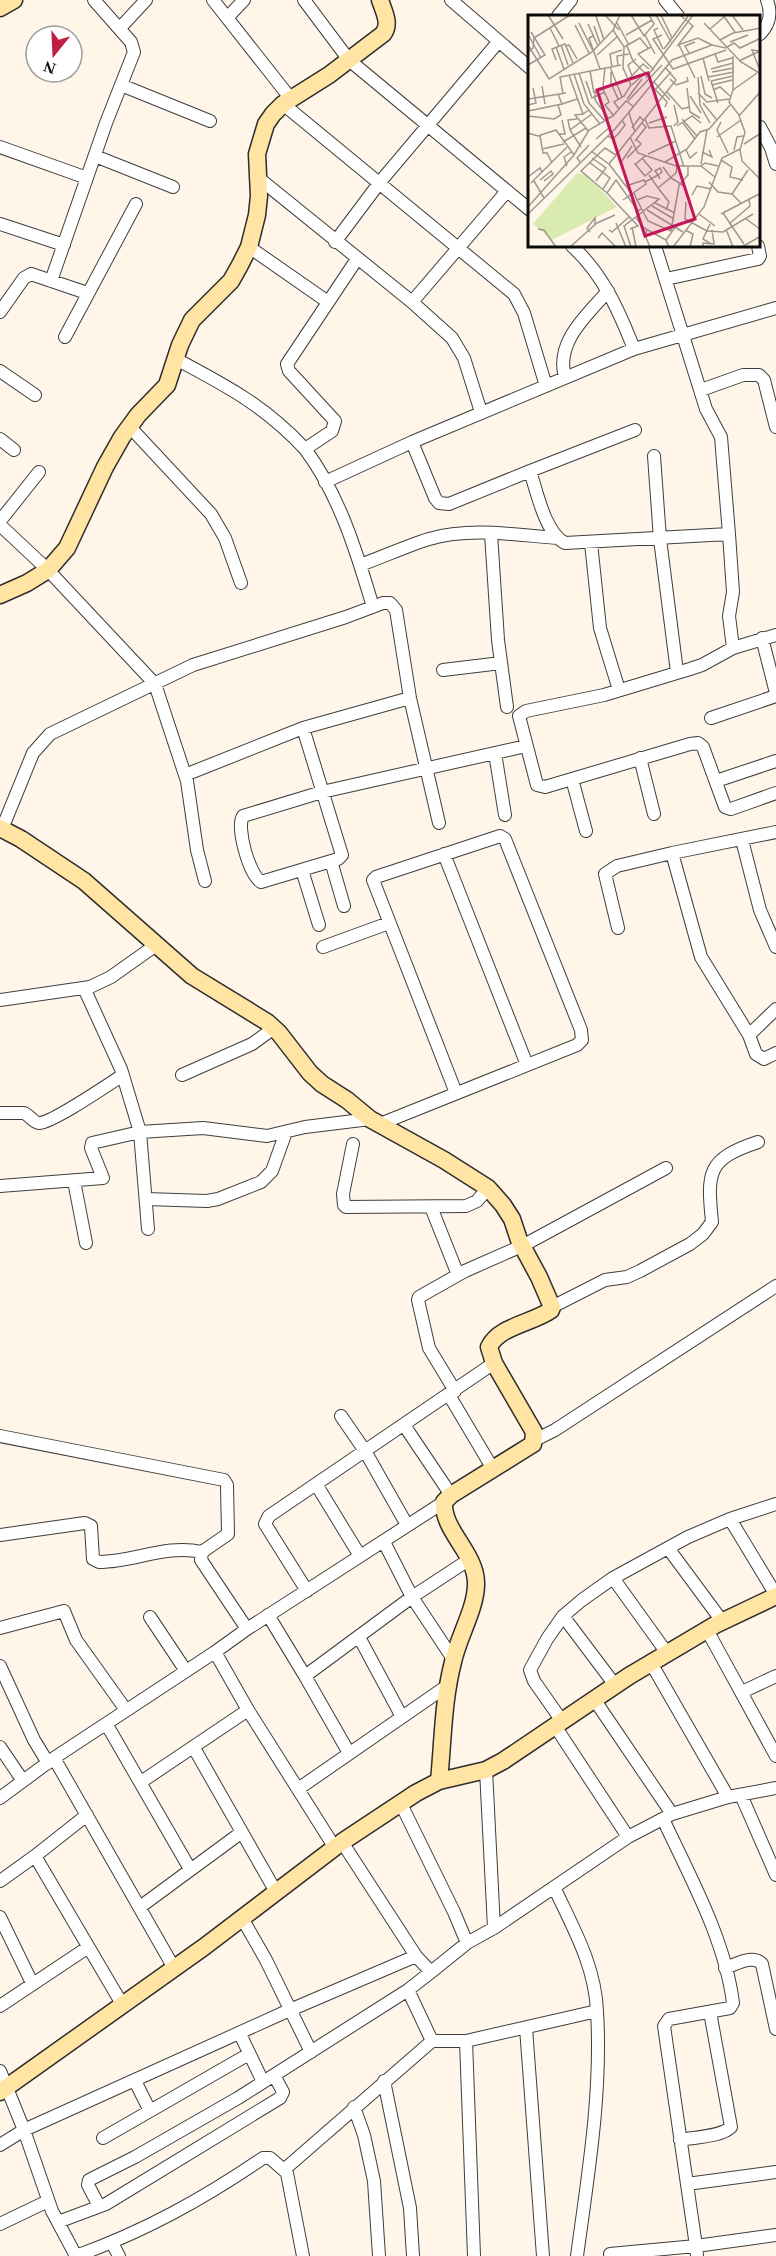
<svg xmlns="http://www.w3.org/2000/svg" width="776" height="2256" font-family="'Times New Roman',serif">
<rect width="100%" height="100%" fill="#fff6e9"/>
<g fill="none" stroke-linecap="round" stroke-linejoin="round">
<defs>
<path id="street" d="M213 0 291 99
M304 0 349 60 530 210
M451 0 530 68
M665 0 678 16
M558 16 571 0
M227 18 244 0
M120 28 146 0
M760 34C770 24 772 14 767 0
M121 85 210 121
M283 104 514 294 524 313 546 386
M760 127 771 148 776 164
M0 147 87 178
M95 156 173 187
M256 176 412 302 452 338 464 358 481 412
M0 224 64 245
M335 242 380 182 499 41
M572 246C603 274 619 311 634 349
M655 246 706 409 721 437 729 534
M249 247 328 302
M357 259 287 364 289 371 335 421 332 431 305 449C339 494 357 553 373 607
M666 279 758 259 760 256 758 246
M51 281 106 123 134 52 131 42 94 0
M412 302 507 191
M0 312 24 278 31 274 87 293
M65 337 136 204
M176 359C227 386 265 406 305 449
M0 371 35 395
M565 377C555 342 587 315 608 291
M701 390 743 375H759L764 380 776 427
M129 426 211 514 225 538 241 583
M0 439 14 450
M654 456 660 539 677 672
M530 471 635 430
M325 482 412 442
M0 521 39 472
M0 525 48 570 155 684 187 781 197 850 205 881
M491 534 498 640 507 707
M591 543 600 628 619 690
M360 565C383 557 406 546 429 539 470 527 516 535 558 538
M776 635 733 648 702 665 690 669 604 695 526 711 519 716 537 785 545 787 690 744 698 743 703 747 725 807 731 809 776 793
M762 638 776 693
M733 648 729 616 733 592 729 534 565 543C545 533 537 492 530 471L449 504 439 503 435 498 412 442 634 349 776 308
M443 670 501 663
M711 718 776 696
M303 728 341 852 342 855 338 859 261 882C249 874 236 828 243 816L322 792 526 746
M495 753 505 815
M640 758 654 814
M185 775 303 728 410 698
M572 779 586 831
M716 781 776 761
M2 829 33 753 50 734 193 665 346 617 383 603H390L396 610 410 698 439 823
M742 840 760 910 776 947
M672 853 701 957 749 1035 756 1054 764 1059 776 1053
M444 854 527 1065
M331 861 344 906
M302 870 319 925
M618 928 605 874 617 866 672 853 776 832
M323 947 389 923
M84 988 121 1069 140 1132 148 1229
M0 1000 90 987 111 977 156 945
M749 1035 776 1009
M182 1075 252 1044 274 1028
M0 1113H24C29 1115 34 1123 39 1123 52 1123 109 1084 123 1075
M380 1124 577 1045 582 1040 581 1030 505 839 500 836 376 877 373 880 456 1093
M353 1144 343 1194 344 1205 346 1207 466 1206 477 1201 488 1188
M74 1181 86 1243
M0 1186 103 1178 91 1148 92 1143 140 1132 203 1128 267 1136 305 1127 370 1119
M146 1199 207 1201 218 1199 261 1182 272 1171 286 1132
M431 1207 458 1275
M552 1307 605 1280 627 1277 640 1271 690 1244 703 1234 712 1222C707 1172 707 1159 758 1142
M455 1391 429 1348 418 1300 419 1297 465 1271 524 1245 666 1168
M449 1395 493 1469
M341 1416 365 1451 407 1525
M404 1425 451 1495
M0 1436 224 1480 227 1485 228 1534 202 1552 201 1560 247 1629
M535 1440 555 1430 776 1286
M316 1484 360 1556
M730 1519 776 1595
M0 1535 85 1523 91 1526 93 1559 99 1562C135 1562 165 1544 202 1552
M384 1542 412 1597 453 1659
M668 1548 722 1621
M613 1578 667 1653
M307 1591 265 1524 269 1516 494 1363
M268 1615 305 1676 412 1597 470 1559
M563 1616 615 1685
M150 1617 186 1671
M0 1628 64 1611 76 1640 126 1710
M707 1630 776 1756
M359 1637 402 1717
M215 1652 248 1710 335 1848
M651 1663 728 1797
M0 1666 34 1740 48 1763
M305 1676 349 1753
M742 1692 776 1676
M594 1699 672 1814
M562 1721 534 1681 530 1670 547 1639 563 1616 582 1600 613 1578 688 1537 730 1519 776 1504
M107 1725 190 1869
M555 1726 628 1837
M0 1747 23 1781
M194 1748 276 1892
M54 1758 174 1968
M486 1770 494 1928
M141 1782 248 1710
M298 1789 447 1686
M741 1795 776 1875
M0 1798 54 1758 215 1652 247 1629 444 1502
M401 1804 454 1912 467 1943
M342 1842 416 1956 431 1972 467 1943 494 1928 628 1837 672 1814 728 1797 776 1788
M35 1856 122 2004
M0 1881 35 1856 87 1815
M140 1907 242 1832
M0 1917 32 1983
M242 1918 266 1960 311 2052
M725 1968C737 1964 753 1954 762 1964L776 2029
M431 1972 408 1990 432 2041
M0 2006 87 1948
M526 2028 543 2256
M240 2034 263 2082
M466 2041 474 2256
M0 2071 24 2130 52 2211 76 2256
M135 2081 150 2111
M384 2081 410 2208 413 2256
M354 2107 364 2135 374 2181 379 2256
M103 2138 249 2054
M680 2140C694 2137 721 2137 731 2127L710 2012
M0 2145 24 2130 283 2013 416 1956
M687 2184 776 2172
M99 2206 88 2185 89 2180 135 2157 238 2098 408 1990
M58 2222 106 2204 280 2098 283 2092 274 2075
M0 2224 48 2201
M112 2243 119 2256
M610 2254 696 2246 664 2026 669 2019 730 2008 733 2003C725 1939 690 1877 663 1819
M76 2256C145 2231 203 2199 263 2158H270L286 2172
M303 2256 286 2168 432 2041H466L597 2011C595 1965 573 1928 554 1887
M577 2256C588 2175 602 2093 597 2011
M697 2256 696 2246 776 2235"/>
<path id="secondary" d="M0 8 14 0
M0 595 27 583 48 570 67 548 105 467 122 437 138 415 167 385 180 345 192 320 231 281 240 265 249 247 257 215 259 196 257 154 266 124 273 114 283 104 329 75 383 34C391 24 384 12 380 0
M0 828 21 839 84 881 192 976 267 1022 279 1033 310 1073 322 1084 347 1100 370 1119 444 1160 488 1188 503 1205 512 1219 519 1240 539 1277 552 1307 551 1310C533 1323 499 1326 489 1347L494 1363 534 1432 533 1444 451 1495 444 1502C442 1530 475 1552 476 1582 477 1607 458 1637 453 1662 443 1700 443 1741 439 1781
M0 2092 204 1947 342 1842 416 1793 439 1781 486 1770 503 1761 629 1676 715 1625 776 1596"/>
</defs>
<use href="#street" stroke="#3e3e3e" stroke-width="14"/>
<use href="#secondary" stroke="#2d2d2d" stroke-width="19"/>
<use href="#street" stroke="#fff" stroke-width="12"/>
<use href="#secondary" stroke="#ffe4a4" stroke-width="16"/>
</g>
<g transform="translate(528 15)">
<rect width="232" height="232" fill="#fff6e9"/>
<path d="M49 158 59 160 89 192 24 225 5 209Z" fill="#daebb1"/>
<path fill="none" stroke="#9d9890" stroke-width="1.5" d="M20 0 35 24M77 0 91 15M103 0 116 21 126 9 121 0M128 0 143 27M133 0 144 23M152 0 165 11 150 30 170 23 184 30M195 0 207 17M204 0 215 15M68 1 76 25M51 8 65 36M89 8 101 30M176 8 213 47 233 59M60 9 70 31M47 10 61 38M66 11 72 28M22 13 31 31M130 13 126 15 135 34M182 14 196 2M85 15 96 32 112 23 120 33M98 20 124 5M117 20 127 39M134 20 125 24 145 54 198 35M1 21 13 43M65 21 61 23 72 54M192 25 205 18 233 13M202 27 220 20M0 30 21 64 64 37 85 15 92 0M33 30 40 50M151 30 167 63M38 31 41 30 49 44M99 31 105 46 117 58M28 32 36 54M123 32 110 39 126 55M199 32 206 28 212 33 233 23M136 34 161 0M0 37 5 33 6 23 42 0M161 38 157 31 167 27M187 39 190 47 204 43M69 40 90 21M205 41V75L201 87 211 100M175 43 181 66M28 45 24 34 37 29 45 48M211 46 232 36M0 50 17 40 3 17M90 51 89 41 101 39M82 52 94 82M84 52 82 39 94 35M231 53 224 35 231 36M183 54 205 48M62 56 66 78M83 57V68L90 84M184 57 206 53M51 58 61 88 77 106M46 59 56 89 72 109M41 60 55 99 61 95M104 61 100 50 108 44M173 61 177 79 184 83M170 62 172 90 182 108M180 62 206 57M118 63 165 0M142 64 148 70 160 66 159 62M100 65 115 49 121 54M58 66 64 83 77 77M125 66 142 85M183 66 190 88M183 66 205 61M104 70 118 57M123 70 139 87 137 92M184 70 204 65M14 71 17 89M75 71 77 53M80 71 75 74 81 87 77 90 86 101M159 73 162 97 172 103M75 74 67 77V85L81 104M127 75 143 57M185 75 192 72 202 81M205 75 229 58M138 76 154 94 161 92M233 76 211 101 217 117 212 135 214 146 233 165M170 78 179 87 201 84M30 79 34 89 49 84M35 79 32 62 93 50M162 81 173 98M0 84 38 78M99 84 114 64M99 87 134 50M175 88 189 105M0 90 8 88 5 73M91 94 86 87 96 81 103 70 95 53 96 32M0 96 34 89M101 98 107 117M55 99 47 100 58 113M0 101 26 104 33 100 30 90M117 104 121 113 143 111 156 152M154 104 169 121M193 107 189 115 200 138M121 108 139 102M155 108 167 124M146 111 150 107 146 90M149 111 164 101 173 108M104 113 112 102 116 106M42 115 40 105 49 104M0 118 10 121 28 115 46 140 61 115 85 101 98 86 106 92M30 119H37L34 105M12 121 15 138H19L24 148M80 121 85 124 91 118 97 110 94 105M102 122 110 138 148 151H173M189 122 213 105M68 124 83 111M107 126 118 112 114 108M35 127 58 113 60 116M216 129 233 118M53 132 42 115 64 99M14 134 36 129M158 135 162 143 169 137M206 135 209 122 215 121M63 136 81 149 148 65 137 52M174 137 184 142 181 135M120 139 148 126M88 140 77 133 53 156 79 178 88 165 110 196 113 194M64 143 78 153 68 166M99 143 113 129 108 124M114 143 124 155 117 161 107 149H108L118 140M193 145 204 152 202 162 215 165M94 146 104 131M52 147 49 143 61 130M61 147 82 163 75 174M137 147 159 134 172 117 181 114 202 90M81 149 104 179M173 149 179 115M39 151 36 142 43 137M135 152 143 163 156 171M121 160 130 173 148 158 149 151M0 162 12 153 14 157M187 162 173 151 177 148 190 151M12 165 23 156 25 159 16 166M6 166 16 183M117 167 130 160 134 157 132 153 127 156 130 160 132 164M181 167 190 177 204 179 213 188M3 168 39 132M130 173 141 187 138 195M79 178 110 211 102 214M204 179 220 155M164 180 169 171 183 174M95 185 118 169 116 165 98 171M109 185 120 206 143 216M158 187 157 204 179 216 195 217 225 199M127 188 147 198M124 191 146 204M0 192 46 140M119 195 155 217M195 198 216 229M0 199 87 114 144 45 184 30 198 33M171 199 187 211M193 199 233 178M108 203 116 213 138 225M217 203 233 215M88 208 98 232M182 209 175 224 183 229M201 209 222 191 221 185M104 212 108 232M10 214 16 215 28 232M198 214 205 232M81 215 84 217 101 202M119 215 117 220 122 232M157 215 165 219 162 232M143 216 151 170 160 160V152M62 217 59 213 67 203V209M70 223 74 218 88 232M42 232 69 208 87 200M103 232 96 211 131 184 119 181 109 185 106 178M141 232 138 225 148 211M145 232 176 192 194 143 212 134M175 232V228L186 229 184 215M214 232 233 221"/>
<path fill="#c2185b" fill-opacity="0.15" stroke="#c2185b" stroke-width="3" d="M120 58 167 204 117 221 69 75Z"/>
<rect width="232" height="232" fill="none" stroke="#0b0b0b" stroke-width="3"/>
</g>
<g transform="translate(54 54) rotate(198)"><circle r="28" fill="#ffffff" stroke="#9d9d9d" stroke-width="1.5"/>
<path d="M0-4.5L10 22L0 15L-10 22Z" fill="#c11d43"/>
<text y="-9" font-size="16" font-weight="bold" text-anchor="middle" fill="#0b0b0b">N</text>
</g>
</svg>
